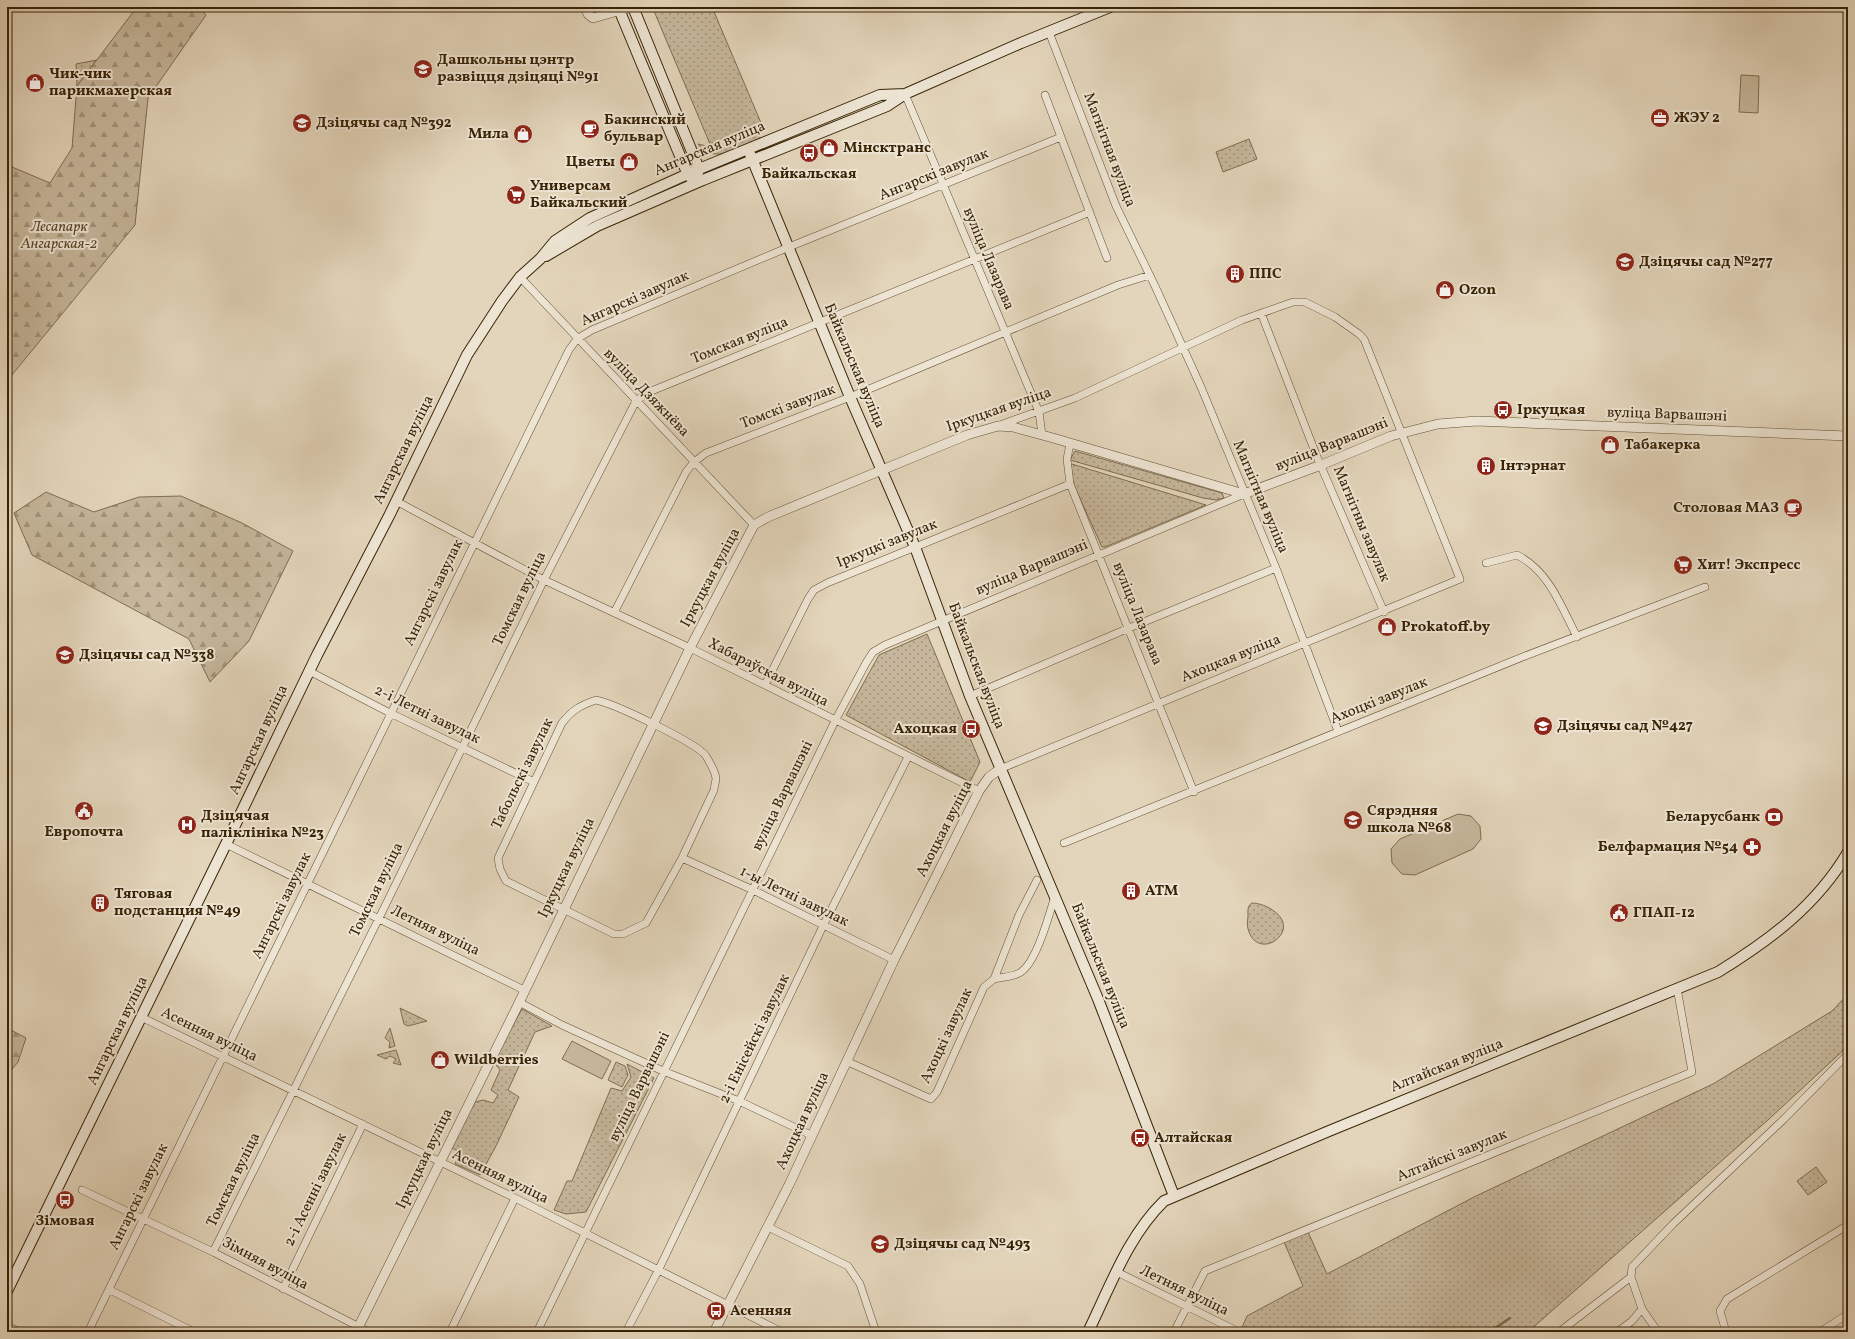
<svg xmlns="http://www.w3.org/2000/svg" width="1855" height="1339" font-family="Vollkorn,serif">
<defs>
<pattern id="green-dots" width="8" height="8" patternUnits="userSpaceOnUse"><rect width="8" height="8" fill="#c6b79c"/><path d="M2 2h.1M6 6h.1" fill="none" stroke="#a2947d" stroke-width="1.8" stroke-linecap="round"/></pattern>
<pattern id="forest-firs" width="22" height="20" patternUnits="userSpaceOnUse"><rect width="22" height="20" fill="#c6b79c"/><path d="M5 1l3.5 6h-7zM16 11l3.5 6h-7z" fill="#a2947d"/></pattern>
</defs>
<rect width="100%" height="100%" fill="#e3d5bb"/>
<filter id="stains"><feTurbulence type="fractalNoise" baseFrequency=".005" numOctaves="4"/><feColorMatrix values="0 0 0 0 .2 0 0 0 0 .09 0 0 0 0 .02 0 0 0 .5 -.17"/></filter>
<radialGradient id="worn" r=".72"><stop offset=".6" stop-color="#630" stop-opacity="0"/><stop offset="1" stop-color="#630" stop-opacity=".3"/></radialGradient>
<path fill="url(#green-dots)" stroke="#7f6d50" d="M663 7H712L761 123 710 144 654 11Z
M97 60 77 86 76 64Z
M759 133 760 138C741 146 713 166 698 144L720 149Z
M1249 139 1257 159 1223 172 1216 152Z
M1075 451 1222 493 1224 498 1216 500 1203 498 1070 460Z
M1072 464 1206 505 1105 547H1102L1073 483 1070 466Z
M927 634 980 762 970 782 846 715 879 655Z
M1252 903C1266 903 1290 917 1282 933 1274 947 1255 949 1249 932 1247 927 1247 922 1248 917 1248 911 1247 906 1252 903Z
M1848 994V1046L1769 1119 1528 1332H1240L1247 1316 1303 1286 1284 1242 1308 1232 1327 1274 1476 1196 1713 1084 1832 1011Z
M400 1008 427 1021 408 1026 404 1024Z
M522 1009 552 1026 535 1032 508 1090 519 1097 495 1148 480 1175 455 1164 460 1152 452 1148 472 1103 483 1100 493 1103 498 1095 491 1090 500 1070 493 1061Z
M390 1028 395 1046 389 1048 390 1042 385 1038Z
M396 1050 401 1065 393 1063 396 1059 390 1056 386 1059 377 1055Z
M616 1062 625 1066 628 1075 622 1087 608 1080Z
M627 1064 654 1078 586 1212 566 1214 554 1210 567 1181H572L611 1088 622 1091 631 1077Z
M1816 1167 1827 1182 1808 1195 1797 1181Z"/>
<path fill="url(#forest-firs)" stroke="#7f6d50" d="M137 7H198L206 15 148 98 135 225 7 381V176L12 167 50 183 72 148 77 86Z
M46 492 94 512 139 497 181 496 242 523 293 551 249 641 210 682 189 639 32 555 14 513Z
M7 1028 26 1038 18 1062 7 1075Z"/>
<path fill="#c6b79c" stroke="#7f6d50" d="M1741 75 1759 76 1758 113 1739 112Z
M1458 814 1471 816 1480 826 1481 839 1473 849 1415 875 1402 874 1392 863 1391 849 1400 839Z
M572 1041 611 1061 602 1079 562 1059Z"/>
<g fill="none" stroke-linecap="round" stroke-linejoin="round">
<path stroke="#7c694d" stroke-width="2.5" d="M1489 1332 1510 1318"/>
<defs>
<path id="minor" d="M1049 32 1116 206 1155 286 1201 387 1276 568 1338 731
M905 94 1039 412 1042 435
M1045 95 1107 258
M520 277 754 525
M1261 313 1317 457 1384 612
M1070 444 1067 459 1070 484 1194 792
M396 501 544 580 690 648 979 791
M1486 563 1517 555C1549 571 1561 606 1577 637
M614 613 686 472 694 462 706 453 850 397 1118 285 1150 275
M309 671 390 713 534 782
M765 685 808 599 814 590 827 583 1070 484
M970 696 1129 628 1276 568
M596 700C613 703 697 743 706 756 709 761 715 772 716 778 716 782 714 787 714 790L682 858 646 923 623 934H614L506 881 500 869 498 858 562 723C572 710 581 705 596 700Z
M1000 769 1460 579 1364 339 1359 334 1335 317 1305 302H1293L1242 320 1075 398 1000 425
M1064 843 1525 656 1705 587
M226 844 524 990
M682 858 753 890 894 960
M994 979C1002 977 1014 977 1021 972 1037 961 1049 915 1055 896
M519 1002 562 1025 663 1071 739 1101 811 1135
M141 1017 515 1198 782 1332
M846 1061 931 1099 937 1092 984 987 994 979 1019 915 1037 880
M82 1190 213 1252 369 1332
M768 1227 848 1266 860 1284 876 1332
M213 1252 387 902 544 580 636 401 649 392 1090 212
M1117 1272 1239 1332
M283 1289 363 1124
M110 1290 194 1332
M7 1326 20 1332
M88 1332 569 350 577 339 592 330 789 247 1061 137
M450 1332 515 1198
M537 1332 835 721 866 663 873 652 885 645 1244 494
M626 1332 658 1271 823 926 908 757
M1174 1332 1205 1271 1692 1072 1677 988
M1559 1332 1631 1277
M1617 1332 1632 1321 1642 1309
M1658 1332 1642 1309 1631 1277 1632 1267 1673 1224 1784 1119 1848 1054
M1726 1332 1720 1311 1727 1299 1848 1225
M1820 1332 1848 1314"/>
<path id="tertiary" d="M585 7 588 14 593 18 632 7
M356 1332 516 1009 690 648 754 525 768 517 967 435 998 426 1013 427 1053 438 1244 494 1321 465 1391 436 1438 424 1477 421 1848 436
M714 1332 789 1185 894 960 979 791 989 777 1000 769"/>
<path id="secondary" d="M618 7 688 175 692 179
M633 7 699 169 697 176
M748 149 850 397 915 547 970 696 1098 999 1174 1196
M546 256 597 226 703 180 887 106 905 94 1021 43 1110 7
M7 1291 226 844 317 655 389 516 467 355 502 301 520 277 540 259 555 241 590 218 699 169 880 95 905 94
M1088 1332C1110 1287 1128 1236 1164 1201L1329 1131 1718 972C1770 940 1816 906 1848 852"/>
</defs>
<use href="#minor" stroke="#635032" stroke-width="8"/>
<use href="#tertiary" stroke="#635032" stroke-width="10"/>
<use href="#secondary" stroke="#382305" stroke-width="12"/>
<use href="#minor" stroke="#ede4d3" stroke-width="7"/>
<use href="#tertiary" stroke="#ede4d3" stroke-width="9"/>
<use href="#secondary" stroke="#ede4d3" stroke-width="10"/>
</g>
<defs>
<symbol id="school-disc" viewBox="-11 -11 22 22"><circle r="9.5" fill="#8f2418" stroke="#ede4d3"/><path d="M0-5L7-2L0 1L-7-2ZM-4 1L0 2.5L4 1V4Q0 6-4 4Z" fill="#fff"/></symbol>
<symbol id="shop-disc" viewBox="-11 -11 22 22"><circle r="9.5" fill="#8f2418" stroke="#ede4d3"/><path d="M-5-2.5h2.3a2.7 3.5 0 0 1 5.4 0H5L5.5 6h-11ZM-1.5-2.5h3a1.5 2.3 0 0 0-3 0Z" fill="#fff"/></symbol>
<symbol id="office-disc" viewBox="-11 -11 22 22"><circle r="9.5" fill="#8f2418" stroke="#ede4d3"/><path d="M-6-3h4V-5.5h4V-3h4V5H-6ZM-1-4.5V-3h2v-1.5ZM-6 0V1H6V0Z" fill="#fff"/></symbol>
<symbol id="cafe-disc" viewBox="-11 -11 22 22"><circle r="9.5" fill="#8f2418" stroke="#ede4d3"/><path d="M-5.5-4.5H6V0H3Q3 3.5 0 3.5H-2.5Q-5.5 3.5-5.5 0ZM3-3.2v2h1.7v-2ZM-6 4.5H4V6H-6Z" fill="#fff"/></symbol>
<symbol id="bus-disc" viewBox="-11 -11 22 22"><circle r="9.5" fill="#8f2418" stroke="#ede4d3"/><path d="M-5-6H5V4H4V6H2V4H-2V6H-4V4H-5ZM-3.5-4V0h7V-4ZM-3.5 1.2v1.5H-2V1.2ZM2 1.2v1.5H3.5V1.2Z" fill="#fff"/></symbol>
<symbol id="supermarket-disc" viewBox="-11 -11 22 22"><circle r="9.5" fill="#8f2418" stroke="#ede4d3"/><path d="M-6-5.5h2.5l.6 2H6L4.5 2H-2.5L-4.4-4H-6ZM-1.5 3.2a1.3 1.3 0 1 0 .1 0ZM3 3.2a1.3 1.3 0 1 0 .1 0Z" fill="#fff"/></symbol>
<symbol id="building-disc" viewBox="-11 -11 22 22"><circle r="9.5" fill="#8f2418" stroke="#ede4d3"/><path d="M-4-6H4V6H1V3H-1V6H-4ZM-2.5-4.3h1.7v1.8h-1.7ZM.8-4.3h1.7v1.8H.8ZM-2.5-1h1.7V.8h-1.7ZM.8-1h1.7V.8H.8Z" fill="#fff"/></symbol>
<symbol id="civic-disc" viewBox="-11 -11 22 22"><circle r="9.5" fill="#8f2418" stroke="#ede4d3"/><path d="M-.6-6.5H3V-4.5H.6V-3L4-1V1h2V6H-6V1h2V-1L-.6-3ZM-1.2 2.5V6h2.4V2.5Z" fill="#fff"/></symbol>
<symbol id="bank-disc" viewBox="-11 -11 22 22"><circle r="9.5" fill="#8f2418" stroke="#ede4d3"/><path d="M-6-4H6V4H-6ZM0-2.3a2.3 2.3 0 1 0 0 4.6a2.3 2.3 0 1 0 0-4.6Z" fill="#fff"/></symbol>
<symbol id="hospital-disc" viewBox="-11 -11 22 22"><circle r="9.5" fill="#8f2418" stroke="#ede4d3"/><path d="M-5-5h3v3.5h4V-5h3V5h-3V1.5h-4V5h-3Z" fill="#fff"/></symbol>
<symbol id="pharmacy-disc" viewBox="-11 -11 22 22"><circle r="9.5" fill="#8f2418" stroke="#ede4d3"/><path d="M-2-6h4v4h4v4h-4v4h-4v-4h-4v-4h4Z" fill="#fff"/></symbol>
</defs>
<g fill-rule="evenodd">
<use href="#school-disc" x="412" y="58" width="22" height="22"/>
<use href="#shop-disc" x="24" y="72" width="22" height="22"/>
<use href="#office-disc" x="1649" y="107" width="22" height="22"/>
<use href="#school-disc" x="291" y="112" width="22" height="22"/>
<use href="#cafe-disc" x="579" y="118" width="22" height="22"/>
<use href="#shop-disc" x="512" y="123" width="22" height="22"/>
<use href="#shop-disc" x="818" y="137" width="22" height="22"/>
<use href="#bus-disc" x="798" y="142" width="22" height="22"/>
<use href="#shop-disc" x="618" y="151" width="22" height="22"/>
<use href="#supermarket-disc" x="505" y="184" width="22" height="22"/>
<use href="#school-disc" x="1614" y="251" width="22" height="22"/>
<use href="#building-disc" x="1224" y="263" width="22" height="22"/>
<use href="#shop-disc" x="1434" y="279" width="22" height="22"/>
<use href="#bus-disc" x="1492" y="399" width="22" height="22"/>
<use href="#shop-disc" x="1599" y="434" width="22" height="22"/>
<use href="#building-disc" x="1475" y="455" width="22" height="22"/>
<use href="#cafe-disc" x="1782" y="497" width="22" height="22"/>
<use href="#supermarket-disc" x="1672" y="554" width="22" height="22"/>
<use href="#shop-disc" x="1376" y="616" width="22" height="22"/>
<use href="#school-disc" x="54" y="644" width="22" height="22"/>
<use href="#school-disc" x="1532" y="715" width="22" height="22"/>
<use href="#bus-disc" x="960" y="718" width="22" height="22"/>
<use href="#civic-disc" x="73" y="800" width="22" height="22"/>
<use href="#bank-disc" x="1763" y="806" width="22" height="22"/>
<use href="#school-disc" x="1342" y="809" width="22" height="22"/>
<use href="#hospital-disc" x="176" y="814" width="22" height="22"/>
<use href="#pharmacy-disc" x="1741" y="836" width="22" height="22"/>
<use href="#building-disc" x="1120" y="880" width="22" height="22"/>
<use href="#building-disc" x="89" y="892" width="22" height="22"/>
<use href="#civic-disc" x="1608" y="902" width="22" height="22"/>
<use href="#shop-disc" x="429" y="1049" width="22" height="22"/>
<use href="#bus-disc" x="1129" y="1127" width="22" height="22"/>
<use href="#bus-disc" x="54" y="1189" width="22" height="22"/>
<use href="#school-disc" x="869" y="1233" width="22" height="22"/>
<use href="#bus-disc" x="705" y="1300" width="22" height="22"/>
</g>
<g text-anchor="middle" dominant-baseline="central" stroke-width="4" stroke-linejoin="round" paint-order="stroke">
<g font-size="15" font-weight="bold" fill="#382305" stroke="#ede4d3" text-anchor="start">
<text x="437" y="60">Дашкольны цэнтр<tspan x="437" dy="17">развіцця дзіцяці №91</tspan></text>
<text x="49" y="74">Чик-чик<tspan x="49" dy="17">парикмахерская</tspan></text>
<text x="1674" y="118">ЖЭУ 2</text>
<text x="604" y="120">Бакинский<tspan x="604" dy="17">бульвар</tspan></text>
<text x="316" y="123">Дзіцячы сад №392</text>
<text x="509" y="134" text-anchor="end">Мила</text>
<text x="843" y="148">Мінсктранс</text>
<text x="615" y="162" text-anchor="end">Цветы</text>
<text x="809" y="174" text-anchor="middle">Байкальская</text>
<text x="530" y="186">Универсам<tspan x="530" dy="17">Байкальский</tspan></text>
<text x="1639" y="262">Дзіцячы сад №277</text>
<text x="1249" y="274">ППС</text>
<text x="1459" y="290">Ozon</text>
<text x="1517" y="410">Іркуцкая</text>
<text x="1624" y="445">Табакерка</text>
<text x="1500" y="466">Інтэрнат</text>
<text x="1779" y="508" text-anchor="end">Столовая МАЗ</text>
<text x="1697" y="565">Хит! Экспресс</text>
<text x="1401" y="627">Prokatoff.by</text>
<text x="79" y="655">Дзіцячы сад №338</text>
<text x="1557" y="726">Дзіцячы сад №427</text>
<text x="957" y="729" text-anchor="end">Ахоцкая</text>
<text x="1367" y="811">Сярэдняя<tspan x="1367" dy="17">школа №68</tspan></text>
<text x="201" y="816">Дзіцячая<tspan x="201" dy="17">паліклініка №23</tspan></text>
<text x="1760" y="817" text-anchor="end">Беларусбанк</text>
<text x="84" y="832" text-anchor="middle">Европочта</text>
<text x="1738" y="847" text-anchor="end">Белфармация №54</text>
<text x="1145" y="891">АТМ</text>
<text x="114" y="894">Тяговая<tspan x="114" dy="17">подстанция №49</tspan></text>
<text x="1633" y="913">ГПАП-12</text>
<text x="454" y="1060">Wildberries</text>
<text x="1154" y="1138">Алтайская</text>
<text x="65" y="1221" text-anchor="middle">Зімовая</text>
<text x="894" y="1244">Дзіцячы сад №493</text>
<text x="730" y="1311">Асенняя</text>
</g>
<g font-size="15" fill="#382305" stroke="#ede4d3">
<text transform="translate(710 149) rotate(-23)">Ангарская вуліца</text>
<text transform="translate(1109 150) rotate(69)">Магнітная вуліца</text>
<text transform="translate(934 175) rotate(-22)">Ангарскі завулак</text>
<text transform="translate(988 259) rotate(67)">вуліца Лазарава</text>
<text transform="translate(635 299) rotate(-24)">Ангарскі завулак</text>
<text transform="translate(740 341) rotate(-22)">Томская вуліца</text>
<text transform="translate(854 366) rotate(67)">Байкальская вуліца</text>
<text transform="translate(646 393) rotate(46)">вуліца Дзяжнёва</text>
<text transform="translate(788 407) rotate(-21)">Томскі завулак</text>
<text transform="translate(999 410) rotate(-19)">Іркуцкая вуліца</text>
<text transform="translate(1667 415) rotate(2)">вуліца Варвашэні</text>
<text transform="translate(1332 445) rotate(-22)">вуліца Варвашэні</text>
<text transform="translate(404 450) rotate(-64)">Ангарская вуліца</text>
<text transform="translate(1260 497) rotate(67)">Магнітная вуліца</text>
<text transform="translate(1361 524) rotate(67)">Магнітны завулак</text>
<text transform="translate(887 544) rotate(-22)">Іркуцкі завулак</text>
<text transform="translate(1032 568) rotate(-23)">вуліца Варвашэні</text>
<text transform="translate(711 578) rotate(-62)">Іркуцкая вуліца</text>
<text transform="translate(434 593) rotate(-64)">Ангарскі завулак</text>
<text transform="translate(520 599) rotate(-64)">Томская вуліца</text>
<text transform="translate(1137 614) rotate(68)">вуліца Лазарава</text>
<text transform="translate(1231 659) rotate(-22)">Ахоцкая вуліца</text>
<text transform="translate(976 666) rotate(69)">Байкальская вуліца</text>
<text transform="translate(768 673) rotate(27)">Хабараўская вуліца</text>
<text transform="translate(1379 701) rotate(-22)">Ахоцкі завулак</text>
<text transform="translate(427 715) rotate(26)">2-і Летні завулак</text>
<text transform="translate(259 740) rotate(-65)">Ангарская вуліца</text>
<text transform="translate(523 774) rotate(-64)">Табольскі завулак</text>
<text transform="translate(783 796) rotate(-64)">вуліца Варвашэні</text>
<text transform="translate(945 829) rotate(-63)">Ахоцкая вуліца</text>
<text transform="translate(567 868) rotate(-64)">Іркуцкая вуліца</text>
<text transform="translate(377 890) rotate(-64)">Томская вуліца</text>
<text transform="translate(794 897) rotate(26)">1-ы Летні завулак</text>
<text transform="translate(282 906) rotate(-64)">Ангарскі завулак</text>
<text transform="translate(435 931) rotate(26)">Летняя вуліца</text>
<text transform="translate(1100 966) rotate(68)">Байкальская вуліца</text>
<text transform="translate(118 1031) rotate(-64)">Ангарская вуліца</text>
<text transform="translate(209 1035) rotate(26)">Асенняя вуліца</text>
<text transform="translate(947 1036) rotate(-65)">Ахоцкі завулак</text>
<text transform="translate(755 1039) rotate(-64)">2-і Енісейскі завулак</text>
<text transform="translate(1447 1066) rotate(-22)">Алтайская вуліца</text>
<text transform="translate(640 1087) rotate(-64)">вуліца Варвашэні</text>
<text transform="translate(803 1121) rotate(-65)">Ахоцкая вуліца</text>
<text transform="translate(1452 1156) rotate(-22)">Алтайскі завулак</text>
<text transform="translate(425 1159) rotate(-64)">Іркуцкая вуліца</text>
<text transform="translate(500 1177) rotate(26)">Асенняя вуліца</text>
<text transform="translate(234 1180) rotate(-64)">Томская вуліца</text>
<text transform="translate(316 1190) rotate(-64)">2-і Асенні завулак</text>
<text transform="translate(139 1197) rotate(-64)">Ангарскі завулак</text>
<text transform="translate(265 1264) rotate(28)">Зімняя вуліца</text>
<text transform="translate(1184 1291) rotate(26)">Летняя вуліца</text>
</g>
<g font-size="15" font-style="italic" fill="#5c482b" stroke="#ede4d3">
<text x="59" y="227">Лесапарк<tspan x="59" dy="17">Ангарская-2</tspan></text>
</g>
</g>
<rect width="1855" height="1339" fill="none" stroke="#e3d5bb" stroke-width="24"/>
<rect x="8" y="8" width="1839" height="1323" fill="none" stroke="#382305" stroke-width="2"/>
<rect x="12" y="12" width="1831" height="1315" fill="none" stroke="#382305"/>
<rect width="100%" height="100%" filter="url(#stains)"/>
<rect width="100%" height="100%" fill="url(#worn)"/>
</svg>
